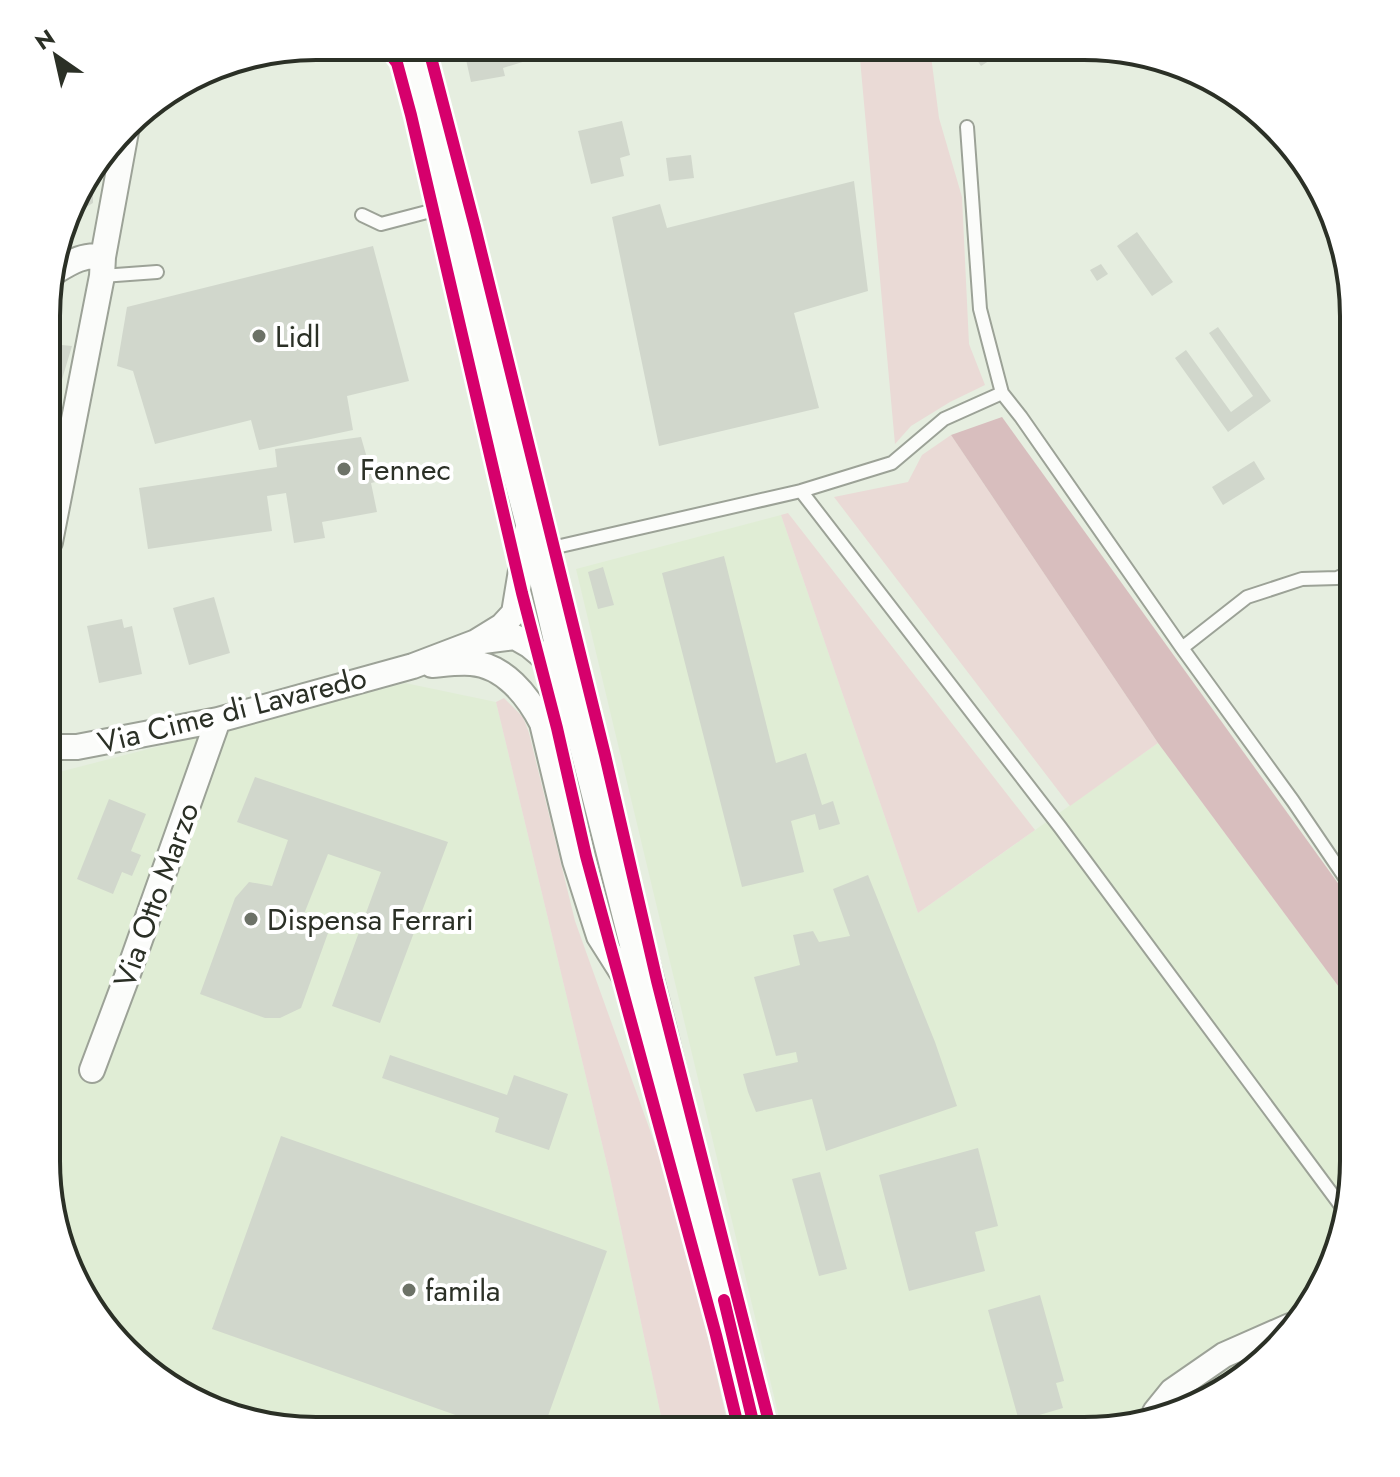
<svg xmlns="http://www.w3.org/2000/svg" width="1400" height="1477" font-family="Jost,sans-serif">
<rect width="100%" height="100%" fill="#e6eee0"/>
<path fill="#e0edd5" d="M781 515 918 913 1158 743 1353 1006V1178L1318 1296 1234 1385 1101 1430H782L576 569Z
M405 683 496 702 610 1177 664 1430H299L181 1395 92 1311 47 1178 49 772H59Z"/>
<path fill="#eadad6" d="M859 48H930L939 118 962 197 969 344 985 385 950 402 911 426 895 444Z
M951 435 1158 743 1070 806 834 497 908 482 922 455Z
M788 513 1035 830 918 913 781 515Z
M504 698 523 717 529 733 575 921 680 1214 729 1430H664L610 1177 496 702Z"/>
<path fill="#d8bebe" d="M1002 417 1353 904V1006L1158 743 951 435Z"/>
<path fill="#d1d7cc" d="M463 46 535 47 526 50 529 60 503 68 505 76 471 82Z
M969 48H1009L981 66Z
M622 121 630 155 620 158 624 176 591 184 578 131Z
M691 155 694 178 669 181 666 158Z
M90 172 93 176V203L69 217 82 181Z
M854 181 868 291 794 313 819 408 659 446 612 217 660 204 667 228Z
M1137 232 1173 282 1152 296 1117 246Z
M373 246 409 381 347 396 353 430 259 450 251 420 155 444 133 371 117 366 127 307Z
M1101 264 1108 274 1097 281 1090 270Z
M1218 327 1271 401 1228 432 1175 358 1186 350 1231 412 1253 396 1209 333Z
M51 344 72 346 51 416H50Z
M361 437 367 458 375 457 380 481 371 483 377 512 322 522 325 538 294 543 286 493 267 496 272 531 148 549 139 488 277 467 275 449Z
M1254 461 1265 479 1223 505 1212 487Z
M724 556 776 763 806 753 822 805 833 801 840 824 819 830 815 814 791 821 804 872 742 887 662 573Z
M603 567 614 605 598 609 588 572Z
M214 597 230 653 189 665 173 608Z
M122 619 124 628 132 626 142 674 99 683 87 626Z
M255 777 448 842 380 1023 332 1006 381 872 328 854 304 914 332 922 301 1008 280 1018H265L200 994 235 898 249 882 272 886 288 840 237 822Z
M109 799 146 814 131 851 141 855 132 876 122 872 113 894 77 879Z
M868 875 935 1042 957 1106 826 1151 812 1099 756 1112 748 1092 743 1074 798 1062 796 1052 776 1056 754 977 800 965 793 935 813 931 819 942 850 936 833 889Z
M390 1055 507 1095 514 1075 568 1094 549 1150 495 1132 499 1118 382 1078Z
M281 1136 607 1251 543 1430H498L212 1329Z
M978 1148 998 1226 975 1232 985 1271 909 1291 879 1175Z
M820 1172 847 1269 819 1276 792 1179Z
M1040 1295 1064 1381 1056 1383 1063 1408 1019 1421 988 1310Z"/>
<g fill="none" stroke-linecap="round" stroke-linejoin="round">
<defs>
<path id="service" d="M967 127 980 309 1002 393 1021 417 1182 648 1293 801 1348 882 1353 886
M362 215 381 224 450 206
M102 276 157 272
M801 491 1060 827 1344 1210
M543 550 801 491 892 463 944 419 1002 393
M1182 648 1247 597 1302 579 1337 578 1353 571"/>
<path id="minor" d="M51 274C68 264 83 253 103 257
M50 542 102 276 103 257 127 126
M483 641 515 637 529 645 570 679
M432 665C444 664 458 662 471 663 504 665 528 696 542 723L575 861 599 936 647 1012
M49 747H77L218 720 413 666 476 642 502 626 514 613 529 522
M92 1070 125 982 218 720
M1155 1412 1172 1391 1224 1355 1290 1326"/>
<path id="secondary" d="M417 46 424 90 450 206 540 550 570 679 659 1031 755 1430"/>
</defs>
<use href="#service" stroke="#9ca297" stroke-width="16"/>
<use href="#minor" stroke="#9ca297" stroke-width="28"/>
<use href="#secondary" stroke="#9ca297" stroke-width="38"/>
<use href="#service" stroke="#fbfcfa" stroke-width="12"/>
<use href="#minor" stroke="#fbfcfa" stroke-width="24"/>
<use href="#secondary" stroke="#fbfcfa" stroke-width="34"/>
<defs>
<path id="cycleway" d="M384 46 397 63 411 115 522 593 557 728 586 856 716 1335 739 1430
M428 46 475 227 605 755 657 981 771 1430
M724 1300 755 1430"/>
</defs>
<use href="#cycleway" stroke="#fff" stroke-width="17"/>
<use href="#cycleway" stroke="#d6006c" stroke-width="12"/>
</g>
<g fill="#6c7267" stroke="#fff" stroke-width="3">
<circle cx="259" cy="336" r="8"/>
<circle cx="344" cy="469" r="8"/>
<circle cx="251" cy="919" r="8"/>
<circle cx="409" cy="1290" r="8"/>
</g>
<g text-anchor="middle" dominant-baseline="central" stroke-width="8" stroke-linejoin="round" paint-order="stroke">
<g font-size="30" fill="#2b3026" stroke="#fff" text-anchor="start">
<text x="275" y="336">Lidl</text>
<text x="360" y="469">Fennec</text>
<text x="267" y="919">Dispensa Ferrari</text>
<text x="425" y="1290">famila</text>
</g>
<g font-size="30" fill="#2b3026" stroke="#fff">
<text transform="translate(232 710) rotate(-14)">Via Cime di Lavaredo</text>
<text transform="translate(156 895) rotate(-70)">Via Otto Marzo</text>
</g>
</g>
<path d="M0 0H1400V1477H0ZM316 60H1084A256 256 0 0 1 1340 316V1161A256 256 0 0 1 1084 1417H316A256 256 0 0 1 60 1161V316A256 256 0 0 1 316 60Z" fill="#fff" fill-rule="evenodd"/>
<path fill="none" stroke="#2b3026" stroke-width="4" d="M316 60H1084A256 256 0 0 1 1340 316V1161A256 256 0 0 1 1084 1417H316A256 256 0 0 1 60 1161V316A256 256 0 0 1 316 60Z"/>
<g transform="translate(56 56) rotate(326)" stroke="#ffffff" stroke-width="6" paint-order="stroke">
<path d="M0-6L14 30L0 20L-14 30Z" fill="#2b3026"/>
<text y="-12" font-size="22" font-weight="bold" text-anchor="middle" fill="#2b3026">N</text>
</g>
</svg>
